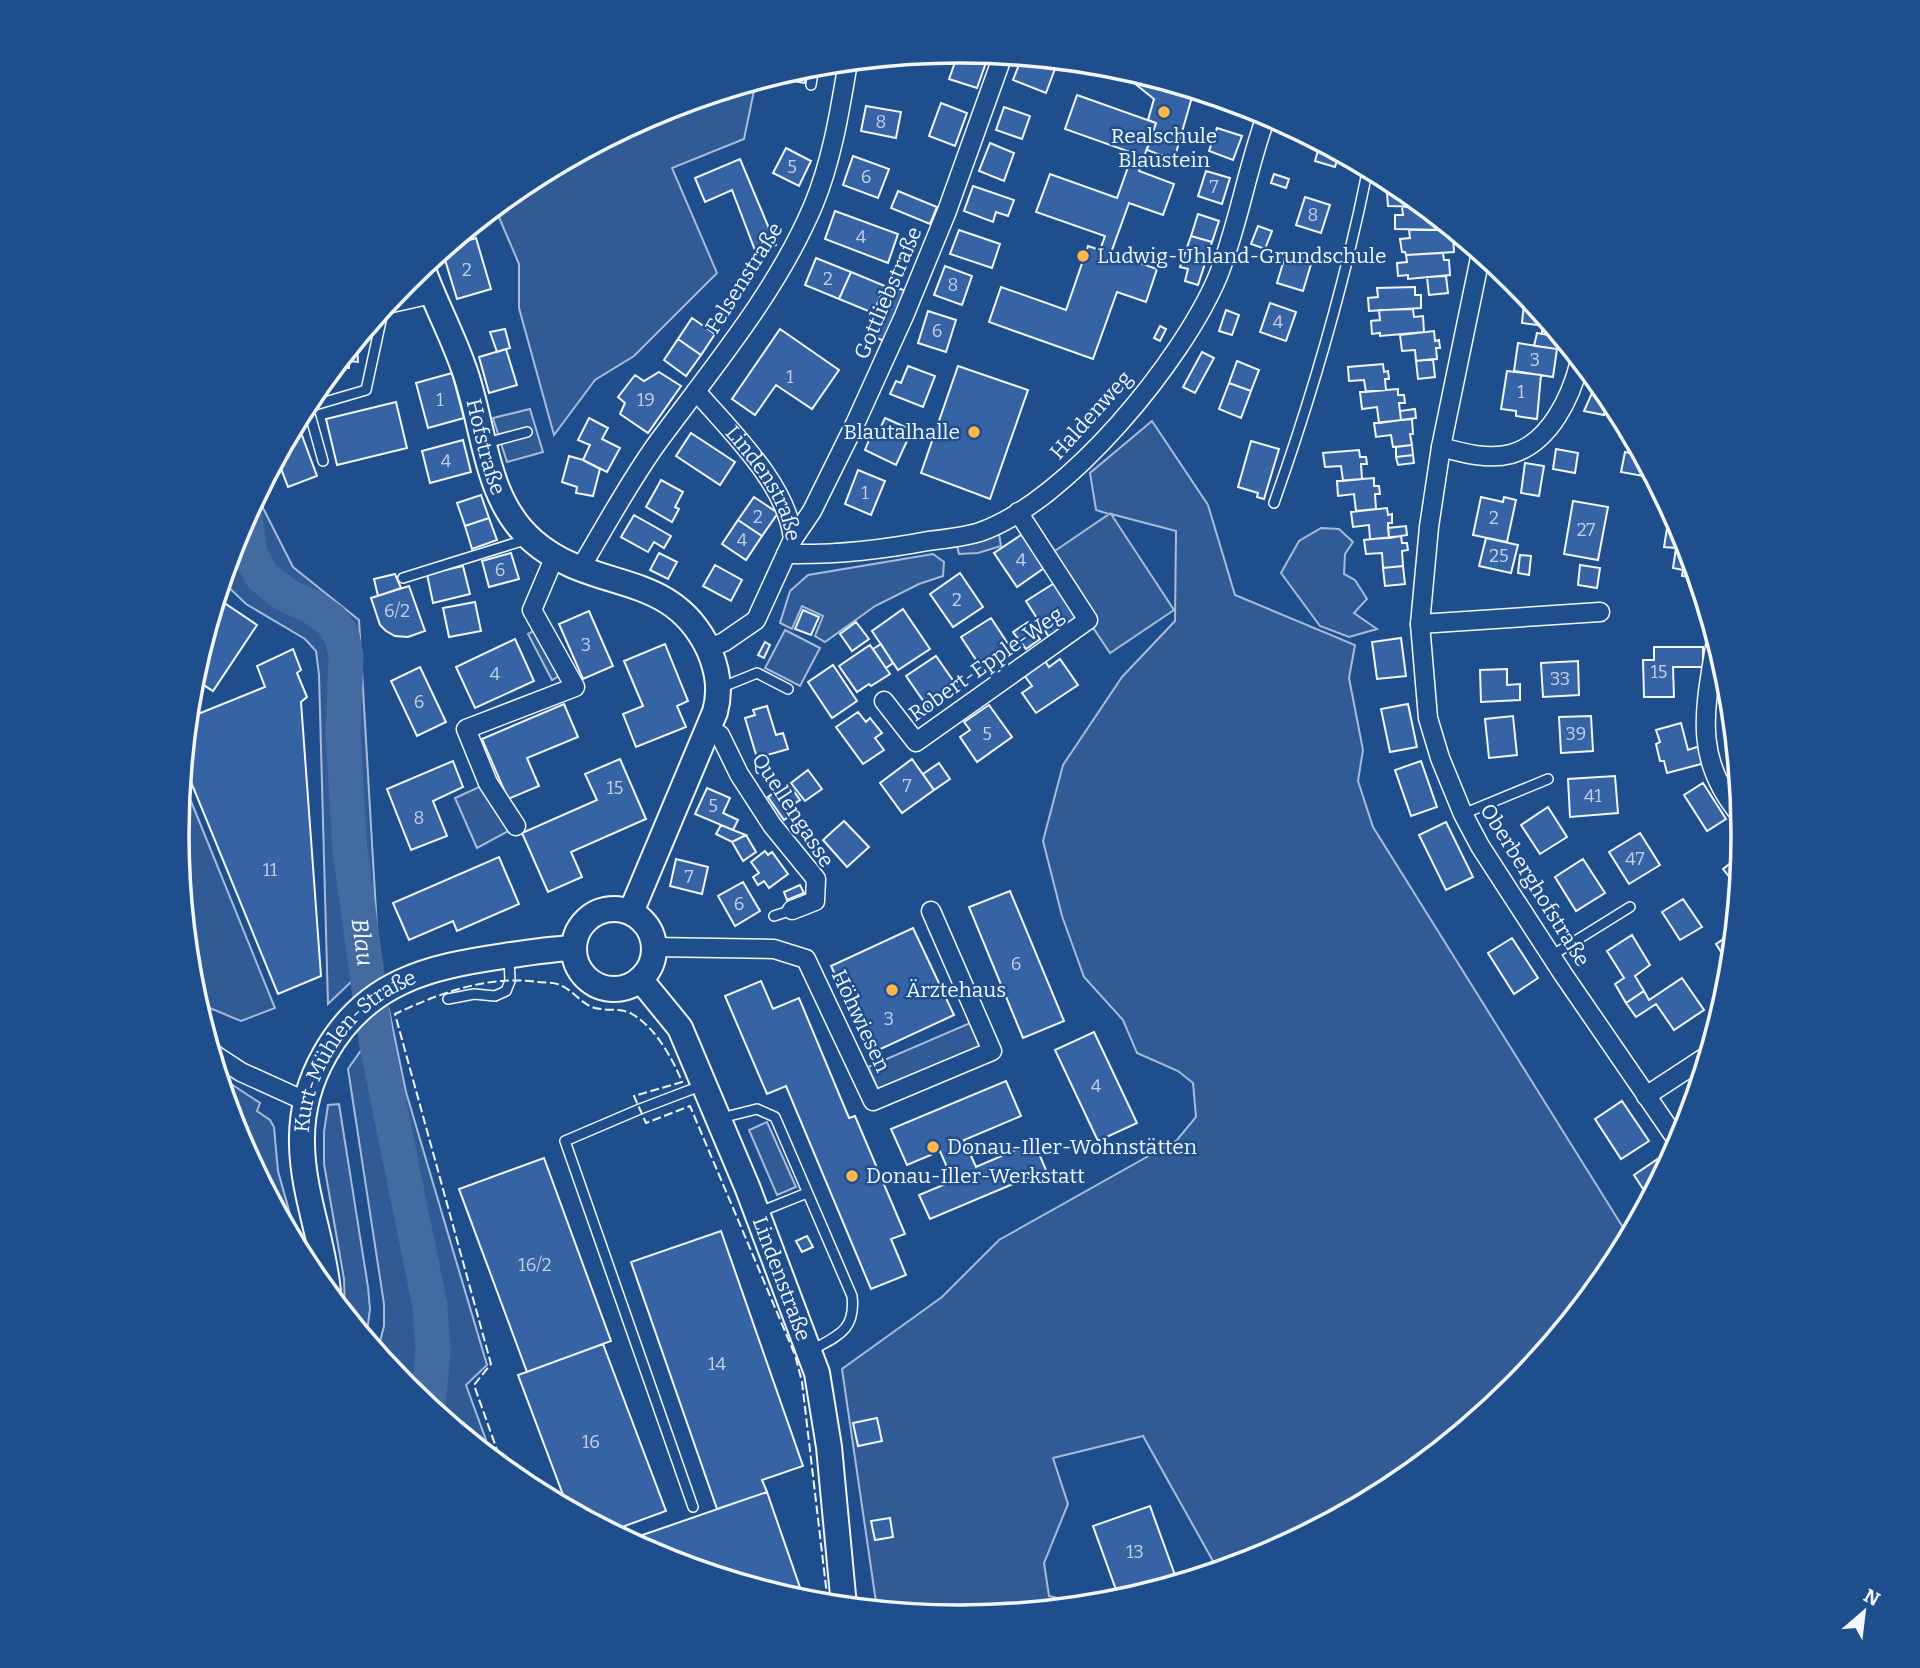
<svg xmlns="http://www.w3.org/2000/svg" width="1920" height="1668" font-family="Bitter,serif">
<rect width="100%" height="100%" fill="#1f4e8c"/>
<path fill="#305b95" stroke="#a8bbd7" stroke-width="2" d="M756 81 744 139 672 168 717 273 634 356 595 380 554 435 519 308V264L495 208 525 183 661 110Z
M530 409 543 452 507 462 493 418Z
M1152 421 1208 505 1235 595 1355 645 1349 678 1363 750 1358 781 1373 827 1629 1237 1611 1269 1514 1388 1395 1485 1259 1558 1218 1570 1143 1436 1053 1458 1068 1504 1044 1563 1049 1596 1088 1605 960 1617 877 1609 842 1369 942 1297 999 1240 1177 1140 1196 1117 1193 1083 1178 1071 1137 1053 1123 1020 1084 977 1062 916 1043 841 1063 765 1122 677 1175 621 1176 531 1111 514 1174 610 1110 653 1046 557 1109 514 1096 510 1090 473Z
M261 489V504L293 567 359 620 379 963 353 980 328 1004 319 675 316 651 305 639 246 604 222 581 237 534Z
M1321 528 1339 529 1353 542 1345 554 1344 574 1355 580 1367 599 1354 613 1377 629 1349 637 1320 626 1281 573 1299 541Z
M999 533 1001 546 978 553 959 554 956 542Z
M933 554 944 562 943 576 919 584 875 606 825 642 815 636 823 616 802 606 792 629 780 623 790 591 808 575Z
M539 628 564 673 552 680 528 634Z
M785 630 820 648 800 686 765 668Z
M182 779 275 1008 241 1021 200 1004 192 986 177 834Z
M488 783 514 828 477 848 455 798Z
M389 1010 406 1092 487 1365 466 1385 486 1440 477 1446 406 1388 377 1353 384 1326V1304L348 1069Z
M970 1023 983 1054 882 1098 868 1067Z
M219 1076 260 1103 257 1111 270 1120 274 1127 278 1171 302 1257 236 1133Z
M339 1104 368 1287 370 1309 366 1339 345 1313 344 1279 324 1164V1132L328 1105Z
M767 1122 796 1187 777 1195 749 1130Z"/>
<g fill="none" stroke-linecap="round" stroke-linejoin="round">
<path stroke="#446ba0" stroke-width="35" id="s1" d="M245 518 250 555 262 576 284 594 312 607 331 620 342 636 346 656 343 735 350 850 376 1040 430 1306 433 1351 428 1406"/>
</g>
<path fill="#3563a3" stroke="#f2f6ff" stroke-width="2" d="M959 51 989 54 977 88 949 79Z
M1022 57 1033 58 1056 66 1046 93 1013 80Z
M807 66 805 83 773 77V76Z
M1113 66 1194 90 1174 160 1147 150 1156 123 1148 120 1154 99Z
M1077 95 1156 123 1139 171 1174 184 1163 215 1129 203 1111 253 1157 269 1146 302 1117 292 1093 359 989 322 1001 287 1066 310 1088 246 1100 250 1105 236 1036 212 1050 174 1117 198 1133 153 1065 129Z
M1232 102 1257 110 1255 114 1230 107Z
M941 103 967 113 955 146 929 136Z
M866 106 901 112 896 138 861 131Z
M1004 107 1030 116 1022 139 996 130Z
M1217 128 1242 136 1233 160 1209 151Z
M990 143 1014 153 1004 181 979 171Z
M1320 143 1346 157 1345 160 1338 157 1335 167 1315 161Z
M786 148 811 161 799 186 773 173Z
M853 156 889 169 878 198 843 185Z
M740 159 776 245 756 253 732 190 705 202 695 178Z
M1206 171 1230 178 1222 204 1198 196Z
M1274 174 1289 179 1286 188 1271 183Z
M1395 184H1397L1425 207 1388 206 1387 193 1396 192Z
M973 186 1014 200 1008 216 996 212 993 222 964 211Z
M898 191 937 207 930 224 891 208Z
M1305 197 1330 205 1321 233 1296 225Z
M1402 207H1425L1446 224V230L1395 229V215H1403Z
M835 211 898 234 888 263 825 239Z
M1198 214 1219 221 1212 242 1191 236Z
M1258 226 1272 231 1265 249 1251 244Z
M959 230 1000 244 992 268 950 254Z
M1409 230H1446V236H1453L1454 252 1406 255 1405 252H1402L1400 239 1410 238Z
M1191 236 1212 242 1198 285 1185 281 1188 269 1180 267Z
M476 238 491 289 457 299 442 250 447 247Z
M1286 253 1312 261 1303 291 1277 283Z
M1443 253 1444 260H1449L1450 275 1408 279V275L1398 276 1397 263 1407 262 1406 255Z
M816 258 851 272 839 299 805 285Z
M945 266 972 276 962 305 934 295Z
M851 272 885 286 873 313 839 299Z
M1446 276 1448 293 1429 295 1427 277Z
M893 286 906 291 887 342 874 337Z
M1415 287V295H1421V308L1369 311 1368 298 1378 297 1377 288Z
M1525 294 1552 327 1522 323Z
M1270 303 1296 312 1286 341 1260 332Z
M1413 309 1414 317 1423 316 1424 332 1380 336V333L1372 334 1371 321 1380 320 1379 310Z
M1226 310 1239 315 1232 335 1219 331Z
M928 311 956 320 946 352 918 343Z
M692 318 715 334 701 355 678 339Z
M1160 326 1166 329 1160 341 1154 338Z
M1542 326 1552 327 1560 337 1542 334Z
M505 329 510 348 497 352 490 332Z
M780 329 839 370 812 409 776 385 755 415 732 399Z
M1434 331 1435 341 1439 340 1440 348H1436L1437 359 1416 361 1415 350 1402 351 1400 335Z
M1537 333 1560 337 1557 349 1534 346Z
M678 339 701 355 686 376 664 360Z
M357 340 358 362 349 361V368H334Z
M1518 343 1557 349 1553 377 1514 371Z
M506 349 517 385 489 393 479 357Z
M1202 352 1214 358 1195 393 1183 387Z
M1433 359 1435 377 1418 379 1416 361Z
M1237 361 1259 370 1251 391 1229 383Z
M1383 364 1384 372 1388 371 1389 379H1385L1386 390 1366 392 1364 380 1349 381 1348 367Z
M908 366 935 376 923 407 890 394 896 381 901 383Z
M958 366 1028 390 990 499 921 473Z
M1507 371 1541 375 1537 419 1516 416V411L1501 409Z
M659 372 681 386 648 433 620 414 625 403 618 397 635 375 644 381Z
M452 373 464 418 428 428 416 383Z
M1229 383 1251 391 1241 418 1219 409Z
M1398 389V395H1404L1405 403H1399L1401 420 1379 423 1377 407 1362 409 1360 392Z
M1592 393 1608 395 1604 415 1584 411Z
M396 402 407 448 337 465 326 419Z
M1415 409 1416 418 1401 420 1400 411Z
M589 418 608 428 602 439 620 448 607 472 583 460 590 445 578 440Z
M885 418 912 430 896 465 865 450 871 435 876 437Z
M1412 419 1413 434H1410L1412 445 1393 447 1391 435 1376 437 1374 423Z
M297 422 317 476 288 487 277 458Z
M691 433 735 462 720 485 676 456Z
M463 440 471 472 430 483 422 451Z
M1251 441 1279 449 1264 499 1257 497 1258 493 1238 487Z
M1412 445 1413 455 1396 457V447Z
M1556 449 1578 453 1575 473 1553 469Z
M1359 450 1360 457H1366L1367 464H1361L1362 479 1343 481 1341 466 1325 467 1323 453Z
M1625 452 1641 455 1654 478 1621 472Z
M1413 455 1414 463 1398 465 1396 457Z
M569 456 583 460 600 469 593 496 576 493 577 487 562 482Z
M1525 463 1544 466 1539 496 1521 493Z
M858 470 885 481 871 515 845 504Z
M1374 478V486H1379L1380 494H1375L1376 509 1356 511 1354 494 1338 496 1337 481Z
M661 480 683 492 675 507 679 509 672 522 646 507Z
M481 495 489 518 465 526 457 503Z
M754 497 778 513 762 536 738 520Z
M1481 497 1503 502 1504 497 1516 500 1507 542 1473 535Z
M1573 501 1608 507 1598 560 1564 554Z
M1387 508 1388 515 1392 514V523H1388L1389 538 1370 539 1369 525 1353 527 1351 512Z
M634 515 671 536 664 548 654 542 648 552 621 537Z
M489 518 497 540 472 549 465 526Z
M738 520 762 536 746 560 722 544Z
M1668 522 1678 524 1684 535 1697 578 1682 576 1683 570 1673 568 1676 548 1664 547Z
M1406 526 1407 535 1389 538 1388 528Z
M1024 533 1047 566 1017 587 994 553Z
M1401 536 1402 543H1407L1408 550 1402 551 1403 566 1383 568 1382 553 1366 554 1364 540Z
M1486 538 1518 545 1511 573 1479 566Z
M511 553 519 579 489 587 482 561Z
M659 553 677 562 668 579 650 570Z
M1520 555 1531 556 1529 575 1518 573Z
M715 565 742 580 731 601 703 586Z
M1580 565 1600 568 1597 588 1578 585Z
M463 566 470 594 433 603 427 574Z
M1403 566 1405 584 1385 586 1383 568Z
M960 573 983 607 953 627 930 594Z
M395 574 401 588 378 596 374 579Z
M1056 582 1079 617 1049 637 1026 601Z
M409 586 425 631 408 637 395 636 386 631 380 625 371 598Z
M217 598 257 625 213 691 193 678Z
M475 602 481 631 449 637 443 608Z
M903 609 930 649 898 670 872 631Z
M803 610 819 617 811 635 795 629Z
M589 611 613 666 583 679 559 624Z
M991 618 1014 653 984 672 961 637Z
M856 622 869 639 852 651 840 634Z
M1028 622 1040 639 1026 649 1013 632Z
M1401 638 1406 676 1377 679 1372 642Z
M515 639 534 681 475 708 456 667Z
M765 642 770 645 764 658 758 655Z
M665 644 688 701 677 706 686 727 636 747 623 714 643 706 624 661Z
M881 644 893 663 886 668 873 649Z
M870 645 890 674 871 686 869 684 857 692 839 666Z
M1654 647H1703V667H1673L1674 697H1644L1643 660H1654Z
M293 649 301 670 297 673 307 697 301 702 321 976 278 994 184 765 188 718 265 687 257 666Z
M936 656 959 689 929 709 906 676Z
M1043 658 1049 667 1060 659 1078 685 1036 713 1022 693 1032 686 1022 672Z
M1578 661 1579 695 1543 697 1541 663Z
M833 665 857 701 832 718 808 682Z
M420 667 446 722 417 736 391 681Z
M1507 669V685L1520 684V700L1481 702 1480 670Z
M564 704 578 737 527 758 539 786 508 799 482 739Z
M1408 704 1417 747 1390 752 1381 709Z
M989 705 1012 737 977 762 960 737 970 730 964 722Z
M767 706 776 735 783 733 788 749 757 758 745 718 755 715 753 710Z
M858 712 866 722 870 718 882 733 875 738 884 750 863 764 836 727Z
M1513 716 1517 755 1489 758 1485 719Z
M1591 716 1593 751 1561 753 1559 717Z
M1681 723 1688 750 1700 746 1705 763 1667 773 1664 761H1660L1656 744 1660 742 1656 730Z
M620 759 646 819 571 852 582 877 548 892 522 833 597 800 585 774Z
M912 759 934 790 902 813 880 783Z
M453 761 463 787 433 801 447 836 411 850 387 789Z
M1421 761 1437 807 1411 816 1395 770Z
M939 763 950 779 934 790 923 774Z
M808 770 822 789 805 801 791 783Z
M1615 776 1618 813 1570 817 1568 779Z
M1703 783 1726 819 1707 831 1684 795Z
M707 788 730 798 723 813 738 820 733 830 695 814Z
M780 788 786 795 793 790 800 800 794 804 798 810 784 820 768 797Z
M1548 807 1567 837 1540 854 1521 825Z
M844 821 869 847 847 867 823 840Z
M1446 822 1473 877 1446 890 1419 835Z
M721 825 733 830 746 835 732 842 716 834Z
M1640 833 1660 865 1629 884 1609 852Z
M746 835 756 852 743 861 732 842Z
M765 851 768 855 772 852 788 874 769 888 764 881 758 885 753 877 759 873 751 862Z
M1741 855 1738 888 1723 869Z
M499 857 519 904 457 931 453 921 409 940 393 903Z
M676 859 708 867 702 894 670 886Z
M1583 859 1605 893 1576 911 1555 877Z
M743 882 760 911 735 926 718 896Z
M800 885 804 893 787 900 784 892Z
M1010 891 1064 1021 1023 1038 969 907Z
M1683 899 1702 927 1680 940 1662 912Z
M913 928 954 1015 872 1053 831 966Z
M1734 932 1730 966 1716 944Z
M1632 935 1650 965 1635 976 1644 991 1626 1003 1615 984 1624 978 1607 951Z
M1512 938 1538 978 1514 994 1488 953Z
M1682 978 1704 1010 1674 1030 1656 1004 1636 1017 1626 1003 1644 991 1649 1000Z
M761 981 773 1009 799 998 849 1118 855 1116 905 1234 891 1239 906 1275 871 1289 786 1086 767 1094 725 996Z
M1094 1032 1137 1123 1098 1141 1055 1050Z
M1006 1081 1021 1116 964 1140 976 1167 1034 1142 1046 1170 930 1219 919 1195 953 1181 940 1151 907 1165 891 1129Z
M1622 1101 1649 1141 1621 1159 1595 1119Z
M1662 1156 1667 1165 1649 1198 1634 1175Z
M544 1158 611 1341 527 1372 459 1189Z
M721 1231 803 1466 762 1480 767 1492 717 1509 631 1262Z
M807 1236 813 1247 802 1252 796 1241Z
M603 1344 666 1511 611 1531 568 1508 518 1375Z
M877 1418 882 1441 858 1446 853 1423Z
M767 1492 805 1602 660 1557 628 1540Z
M1150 1506 1176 1578 1119 1598 1093 1526Z
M890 1518 893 1537 875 1540 871 1521Z"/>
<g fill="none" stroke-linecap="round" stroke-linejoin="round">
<defs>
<path id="lane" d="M811 85 814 65
M486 443 527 432
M323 461 308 407 366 390 384 307
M1274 503C1313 393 1345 283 1368 168
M403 578 528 539
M720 688 757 673 788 689
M1463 814 1548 779
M774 916 792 910
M1551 956 1630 907
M448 999 474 994 495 996 506 991 510 981 509 957
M721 1118 757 1109 775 1117 852 1296C856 1331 837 1336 810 1351
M757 1213 807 1193
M693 1507 565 1141 640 1109 703 1085"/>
<g id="street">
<path d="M1481 253 1441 447 1429 527 1420 624 1428 718 1440 758 1463 814 1480 846 1563 974 1679 1143"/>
<path d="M387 304 432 294"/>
<path id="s2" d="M696 391C731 432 787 484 793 539"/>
<path d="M1441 447C1463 453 1488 460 1511 454 1550 443 1571 397 1580 361"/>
<path d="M786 554C834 555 881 550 928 541 946 539 964 537 980 532 1068 501 1183 360 1218 276 1239 224 1247 167 1267 114"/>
<path d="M580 569C605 527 629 482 658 442 713 367 776 293 813 206 832 161 840 110 848 62"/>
<path d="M1420 624 1600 612"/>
<path d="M1716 641C1705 709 1692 758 1741 816"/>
<path d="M708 649 724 642 756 620 793 539 812 511 855 424 904 316 947 211 1003 55"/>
<path d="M884 701 916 742 1088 620 1018 512"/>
<path d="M709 728 720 735 739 774 772 825 816 879 815 901 792 910"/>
<path d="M516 826 488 783 466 729 575 687 532 610 555 556"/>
<path d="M654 947 774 949 806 959 873 1101 992 1051 931 911"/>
<path d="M212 1053 241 1072 305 1101"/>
<path d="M1646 1096 1707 1056"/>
</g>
<g id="secondary">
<path id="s3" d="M422 267C434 301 451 332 463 366 485 424 483 498 533 541 594 594 671 568 709 650 718 671 721 690 715 712L631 912"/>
<circle cx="614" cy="949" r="40"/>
<path id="s4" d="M640 979 680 1028 748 1189 817 1373 829 1447 844 1606"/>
<path id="s5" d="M328 1292C324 1243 303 1195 302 1145 301 1112 309 1082 325 1054 366 981 429 967 504 956 527 953 550 949 573 948"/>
</g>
</defs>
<use href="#lane" stroke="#f2f6ff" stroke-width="12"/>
<use href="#street" stroke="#f2f6ff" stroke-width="21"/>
<use href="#secondary" stroke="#f2f6ff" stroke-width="28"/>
<use href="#lane" stroke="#1f4e8c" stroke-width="9"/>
<use href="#street" stroke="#1f4e8c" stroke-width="18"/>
<use href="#secondary" stroke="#1f4e8c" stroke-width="24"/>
<path stroke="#f2f6ff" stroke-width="2" stroke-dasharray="9 3.5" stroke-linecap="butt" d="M503 1467 474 1385 491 1364 395 1014C440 993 487 975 538 982 545 983 554 982 560 985 573 990 581 1004 595 1008 607 1011 622 1008 632 1014 655 1027 673 1059 682 1082L634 1096 646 1123 690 1106 795 1355 802 1382 828 1604"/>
</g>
<g fill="#ffb74d" stroke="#1f4e8c" stroke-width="2.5">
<circle cx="1164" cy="112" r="7"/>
<circle cx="1083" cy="256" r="7"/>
<circle cx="974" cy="432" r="7"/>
<circle cx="892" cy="990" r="7"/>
<circle cx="933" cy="1147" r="7"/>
<circle cx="852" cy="1176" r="7"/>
</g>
<g text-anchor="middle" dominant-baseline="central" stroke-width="5" stroke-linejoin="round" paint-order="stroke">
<g font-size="18" fill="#c3d1e8">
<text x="881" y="122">8</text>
<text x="792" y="167">5</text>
<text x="866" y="177">6</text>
<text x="1214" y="187">7</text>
<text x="1313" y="215">8</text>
<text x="861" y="237">4</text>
<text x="467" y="270">2</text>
<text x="828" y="279">2</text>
<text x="953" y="285">8</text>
<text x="1278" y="322">4</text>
<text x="937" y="331">6</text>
<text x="1535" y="360">3</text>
<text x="790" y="377">1</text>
<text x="1521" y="392">1</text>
<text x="440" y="400">1</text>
<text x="646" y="400">19</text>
<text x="446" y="461">4</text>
<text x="865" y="493">1</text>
<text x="758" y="517">2</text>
<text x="1494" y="518">2</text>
<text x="1586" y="530">27</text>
<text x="742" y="540">4</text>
<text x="1499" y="556">25</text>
<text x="1021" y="560">4</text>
<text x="500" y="570">6</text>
<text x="957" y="600">2</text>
<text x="397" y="611">6/2</text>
<text x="586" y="645">3</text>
<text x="1659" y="672">15</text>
<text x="495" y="674">4</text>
<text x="1560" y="679">33</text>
<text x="419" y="702">6</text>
<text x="987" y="734">5</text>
<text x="1576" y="734">39</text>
<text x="907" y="786">7</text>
<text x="615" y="788">15</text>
<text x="1593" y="796">41</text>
<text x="713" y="806">5</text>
<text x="419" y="818">8</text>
<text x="1635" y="859">47</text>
<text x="270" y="870">11</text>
<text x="689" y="877">7</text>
<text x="739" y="904">6</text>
<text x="1016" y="964">6</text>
<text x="889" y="1019">3</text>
<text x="1096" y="1086">4</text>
<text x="535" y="1265">16/2</text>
<text x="717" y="1364">14</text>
<text x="591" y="1442">16</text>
<text x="1135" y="1552">13</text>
</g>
<g font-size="21" fill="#f2f6ff" stroke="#1f4e8c" text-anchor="start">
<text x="1164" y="136" text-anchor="middle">Realschule<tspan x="1164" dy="24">Blaustein</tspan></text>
<text x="1097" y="256">Ludwig-Uhland-Grundschule</text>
<text x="960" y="432" text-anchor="end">Blautalhalle</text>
<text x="906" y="990">Ärztehaus</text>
<text x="947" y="1147">Donau-Iller-Wohnstätten</text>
<text x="866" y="1176">Donau-Iller-Werkstatt</text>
</g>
<g font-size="21" fill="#f2f6ff" stroke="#1f4e8c">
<text transform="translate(744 278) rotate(-58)">Felsenstraße</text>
<text transform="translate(888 293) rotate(-67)">Gottliebstraße</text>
<text transform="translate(1091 415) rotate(-48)">Haldenweg</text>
<text stroke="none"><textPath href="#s3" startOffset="191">Hofstraße</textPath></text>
<text stroke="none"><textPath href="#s2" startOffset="116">Lindenstraße</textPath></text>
<text transform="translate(986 664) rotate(-35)">Robert-Epple-Weg</text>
<text transform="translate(793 810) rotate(57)">Quellengasse</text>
<text transform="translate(1535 885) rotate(58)">Oberberghofstraße</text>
<text transform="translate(861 1021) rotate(65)">Höhwiesen</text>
<text stroke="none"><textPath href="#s5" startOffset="264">Kurt-Mühlen-Straße</textPath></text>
<text stroke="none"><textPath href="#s4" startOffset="334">Lindenstraße</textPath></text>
</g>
<g font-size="23" font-style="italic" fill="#f2f6ff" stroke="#1f4e8c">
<text stroke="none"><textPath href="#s1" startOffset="471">Blau</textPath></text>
</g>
</g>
<path d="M0 0H1920V1668H0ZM189 834a771 771 0 1 1 1542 0a771 771 0 1 1-1542 0Z" fill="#1f4e8c" fill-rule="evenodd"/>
<path fill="none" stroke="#f2f6ff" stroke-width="3.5" d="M189 834a771 771 0 1 1 1542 0a771 771 0 1 1-1542 0Z"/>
<g transform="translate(1864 1612) rotate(28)" stroke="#1f4e8c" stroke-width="5" paint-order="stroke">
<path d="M0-5L12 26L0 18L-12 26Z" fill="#f2f6ff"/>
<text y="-10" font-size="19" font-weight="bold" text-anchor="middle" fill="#f2f6ff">N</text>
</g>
</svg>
